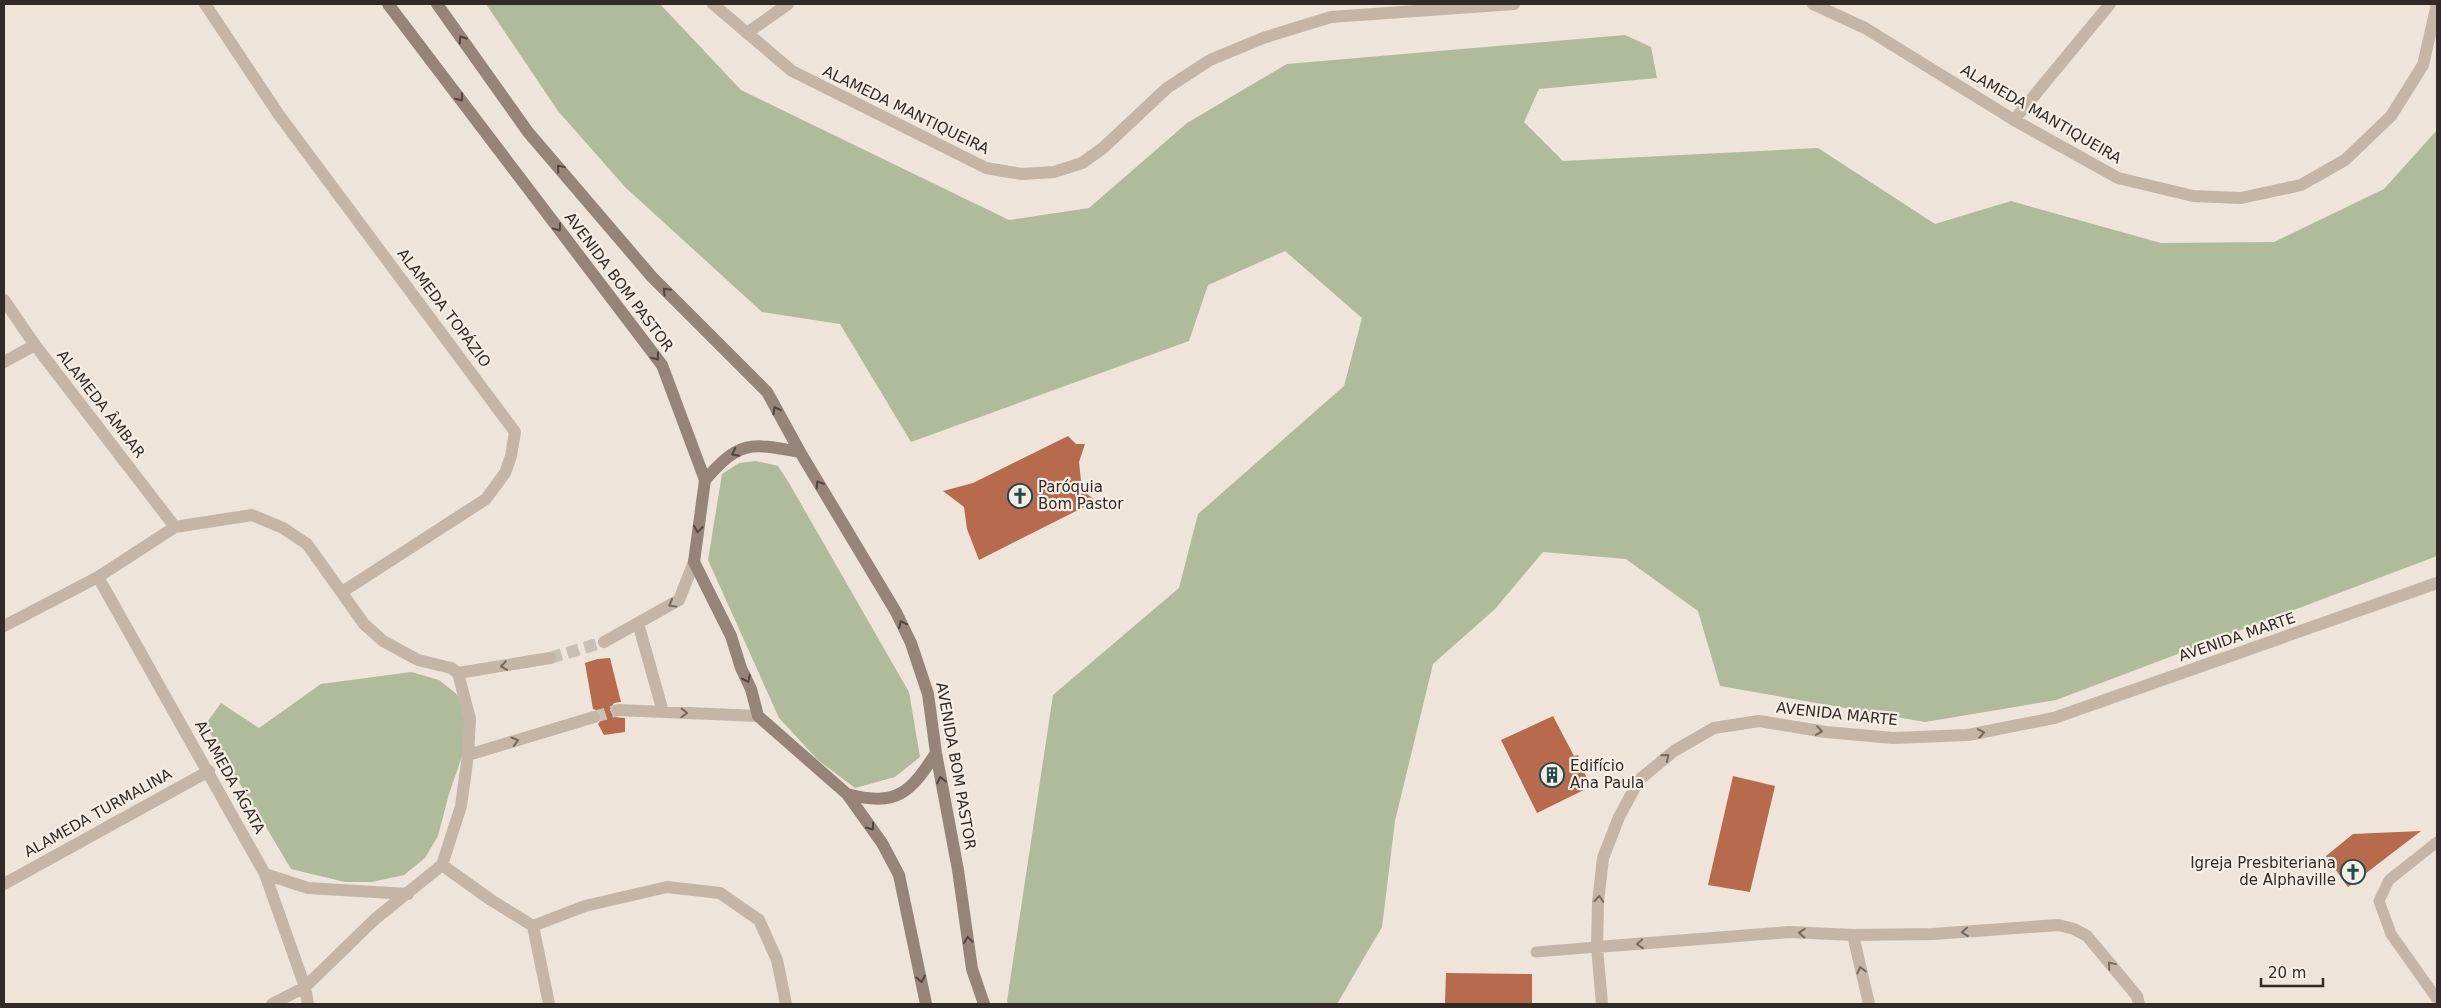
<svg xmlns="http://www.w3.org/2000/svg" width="2441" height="1008" font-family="'DejaVu Sans',sans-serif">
<rect width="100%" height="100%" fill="#eee4d9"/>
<path fill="#afbb9b" d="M486 4H660L741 90 1009 220 1089 208 1187 123 1287 64 1625 35 1651 47 1657 78 1539 89 1524 122 1563 161 1818 148 1935 224 2011 201 2161 243 2274 242 2384 189 2437 130V556L2056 700 1925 722 1720 686 1698 611 1626 559 1543 552 1495 609 1433 664 1395 821 1382 927 1337 1004H1008L1007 1001 1053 695 1179 588 1198 514 1344 386 1362 318 1285 251 1208 285 1189 341 911 442 840 324 762 312 625 187 558 111Z
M756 461 778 466 789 483 909 692 920 757 895 777 855 788 818 760 779 718 708 560 722 474 739 463Z
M411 672 439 680 459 696 469 736 449 794 438 836 425 858 404 875 372 882H345L291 869 205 725 221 703 259 728 321 684Z"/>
<path fill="#b86a4c" d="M1068 436 1076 444H1085L1079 462 1082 490 1096 501 979 560 967 529 964 507 943 491 973 483Z
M610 658 621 702 614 703 610 710 614 717 625 718V732L604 735 598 724 602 719V714L599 711 593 709 585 663 597 659Z
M1553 716 1574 756 1578 755 1590 787 1537 813 1501 740Z
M1733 776 1775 786 1750 892 1708 885Z
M2421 831 2348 887 2326 856 2353 834Z
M1446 973 1532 974V1004H1445Z"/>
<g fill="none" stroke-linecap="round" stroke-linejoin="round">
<path stroke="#c8bfb5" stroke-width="12" stroke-dasharray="12 6" stroke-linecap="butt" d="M550 658 604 642
M594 717 618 710"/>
<path stroke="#c4b5a6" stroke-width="11" d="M2437 842 2389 880 2379 901 2391 934 2437 999
M1536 952 1597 947"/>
<path stroke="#c4b5a6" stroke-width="12" d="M205 4 279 115 515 432 511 456 505 473 486 499 342 592
M713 4 792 71 986 168 1022 174 1054 172 1082 163 1103 148 1167 88 1210 60 1263 38 1331 17 1514 4
M1813 4 1865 28 2014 120 2118 178 2193 196 2241 198 2301 185 2345 160 2391 116 2423 65 2437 4
M747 33 788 4
M2014 120 2110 4
M4 300 35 345 175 527
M4 362 35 345
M98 577 265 874 305 987 308 1004
M638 623 663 712
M4 626 98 577 175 527 252 515 283 528 307 544 364 624 383 641 418 660 451 668 458 673 470 719 468 755 461 806 442 865 375 919 305 987 272 1004
M604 642 679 600 694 562
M458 673 550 658
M618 710 758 716
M468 755 594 717
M442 865 491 900 533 926 585 906 667 887 720 893 759 920 777 960 786 1004
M265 874 308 888 408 894
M4 884 209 771
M533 926 549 1004
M1853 935 1869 1004
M1597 947 1789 932 1853 935 1933 934 2058 925 2074 929 2087 936 2137 996 2139 1004
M1602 1004 1597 947 1598 902 1603 858 1619 817 1639 780 1674 751 1714 728 1759 721 1826 732 1893 738 1968 735 2054 718 2437 583"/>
<path stroke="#978478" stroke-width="12" d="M388 4 662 365 705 480 694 562 731 636 741 668 751 689 758 716 847 794 882 843 899 875 926 1004
M437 4 528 132 652 277 767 392 800 452 896 612 911 643 928 694 936 753 958 870 972 969 984 1004
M705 480C740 440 750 443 800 452
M847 794C897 807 910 793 936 753"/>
</g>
<defs><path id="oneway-chevron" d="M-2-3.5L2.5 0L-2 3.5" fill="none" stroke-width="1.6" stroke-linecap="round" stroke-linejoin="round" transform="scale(1.25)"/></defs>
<g stroke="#50453f">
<use href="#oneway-chevron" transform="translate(462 39) rotate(-125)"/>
<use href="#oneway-chevron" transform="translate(460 98) rotate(53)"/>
<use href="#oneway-chevron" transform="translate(560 168) rotate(-130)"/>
<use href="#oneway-chevron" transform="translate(558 228) rotate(53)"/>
<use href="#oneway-chevron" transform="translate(666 291) rotate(-135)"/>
<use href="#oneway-chevron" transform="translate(656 357) rotate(53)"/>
<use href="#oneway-chevron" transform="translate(776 410) rotate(-119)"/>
<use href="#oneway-chevron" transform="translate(735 453) rotate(153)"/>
<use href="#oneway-chevron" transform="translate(819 484) rotate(-121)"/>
<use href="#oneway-chevron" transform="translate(698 529) rotate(98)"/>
<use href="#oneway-chevron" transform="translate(902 624) rotate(-115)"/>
<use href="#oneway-chevron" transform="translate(747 679) rotate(64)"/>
<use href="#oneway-chevron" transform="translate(941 780) rotate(-101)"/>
<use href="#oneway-chevron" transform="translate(871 827) rotate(54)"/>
<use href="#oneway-chevron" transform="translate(968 940) rotate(-98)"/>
<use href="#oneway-chevron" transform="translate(921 979) rotate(78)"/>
</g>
<g stroke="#736960">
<use href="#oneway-chevron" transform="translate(672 604) rotate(151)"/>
<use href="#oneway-chevron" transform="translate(504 666) rotate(172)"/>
<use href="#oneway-chevron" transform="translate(684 713) rotate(2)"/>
<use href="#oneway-chevron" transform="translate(1819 731) rotate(9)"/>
<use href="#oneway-chevron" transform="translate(1981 733) rotate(-11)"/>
<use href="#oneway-chevron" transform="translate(515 741) rotate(-17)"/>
<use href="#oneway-chevron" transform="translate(1666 757) rotate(-40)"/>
<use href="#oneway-chevron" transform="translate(1599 899) rotate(-86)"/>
<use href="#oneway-chevron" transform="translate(1965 932) rotate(176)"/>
<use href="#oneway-chevron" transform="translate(1802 933) rotate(-177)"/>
<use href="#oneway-chevron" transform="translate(1640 944) rotate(175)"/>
<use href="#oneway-chevron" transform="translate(2111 965) rotate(-130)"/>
<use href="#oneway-chevron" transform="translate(1861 970) rotate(-103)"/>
</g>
<defs>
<symbol id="church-ring" viewBox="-11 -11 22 22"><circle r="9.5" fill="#f6eee4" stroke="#21494e" stroke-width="1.5"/><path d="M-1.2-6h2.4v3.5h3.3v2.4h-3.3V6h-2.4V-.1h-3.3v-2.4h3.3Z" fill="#21494e"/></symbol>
<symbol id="building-ring" viewBox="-11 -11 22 22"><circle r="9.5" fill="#f6eee4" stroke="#21494e" stroke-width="1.5"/><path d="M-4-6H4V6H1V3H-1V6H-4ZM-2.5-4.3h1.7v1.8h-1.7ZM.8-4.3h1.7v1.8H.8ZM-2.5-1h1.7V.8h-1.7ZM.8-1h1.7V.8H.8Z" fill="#21494e"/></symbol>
</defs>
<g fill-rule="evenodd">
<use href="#church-ring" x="1006" y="482" width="28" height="28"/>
<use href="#building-ring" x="1538" y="761" width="28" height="28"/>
<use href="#church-ring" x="2339" y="858" width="28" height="28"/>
</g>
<g text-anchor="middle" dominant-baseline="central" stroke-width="4.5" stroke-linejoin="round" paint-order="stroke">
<g font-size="15" fill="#312a26" stroke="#f6eee4">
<text transform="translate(906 110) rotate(26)">ALAMEDA MANTIQUEIRA</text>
<text transform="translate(2041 114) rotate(30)">ALAMEDA MANTIQUEIRA</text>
<text transform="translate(619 282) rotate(53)">AVENIDA BOM PASTOR</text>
<text transform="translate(444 308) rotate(53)">ALAMEDA TOPÁZIO</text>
<text transform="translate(101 404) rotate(52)">ALAMEDA ÂMBAR</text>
<text transform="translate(2237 637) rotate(-19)">AVENIDA MARTE</text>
<text transform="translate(1837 714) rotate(6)">AVENIDA MARTE</text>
<text transform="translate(956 766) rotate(80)">AVENIDA BOM PASTOR</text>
<text transform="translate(230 777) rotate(61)">ALAMEDA ÁGATA</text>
<text transform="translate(98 813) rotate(-29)">ALAMEDA TURMALINA</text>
</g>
<g font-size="15" fill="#312a26" stroke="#f6eee4" text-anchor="start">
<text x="1038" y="487">Paróquia<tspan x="1038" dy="17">Bom Pastor</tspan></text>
<text x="1570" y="766">Edifício<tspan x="1570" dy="17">Ana Paula</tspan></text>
<text x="2336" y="863" text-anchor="end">Igreja Presbiteriana<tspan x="2336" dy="17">de Alphaville</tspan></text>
</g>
</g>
<rect width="2441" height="1008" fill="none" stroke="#312a26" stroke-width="10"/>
<path d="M2261 978v8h62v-8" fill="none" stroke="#312a26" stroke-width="2.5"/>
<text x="2268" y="978" font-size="15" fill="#312a26" stroke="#f6eee4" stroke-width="4" paint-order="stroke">20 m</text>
</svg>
